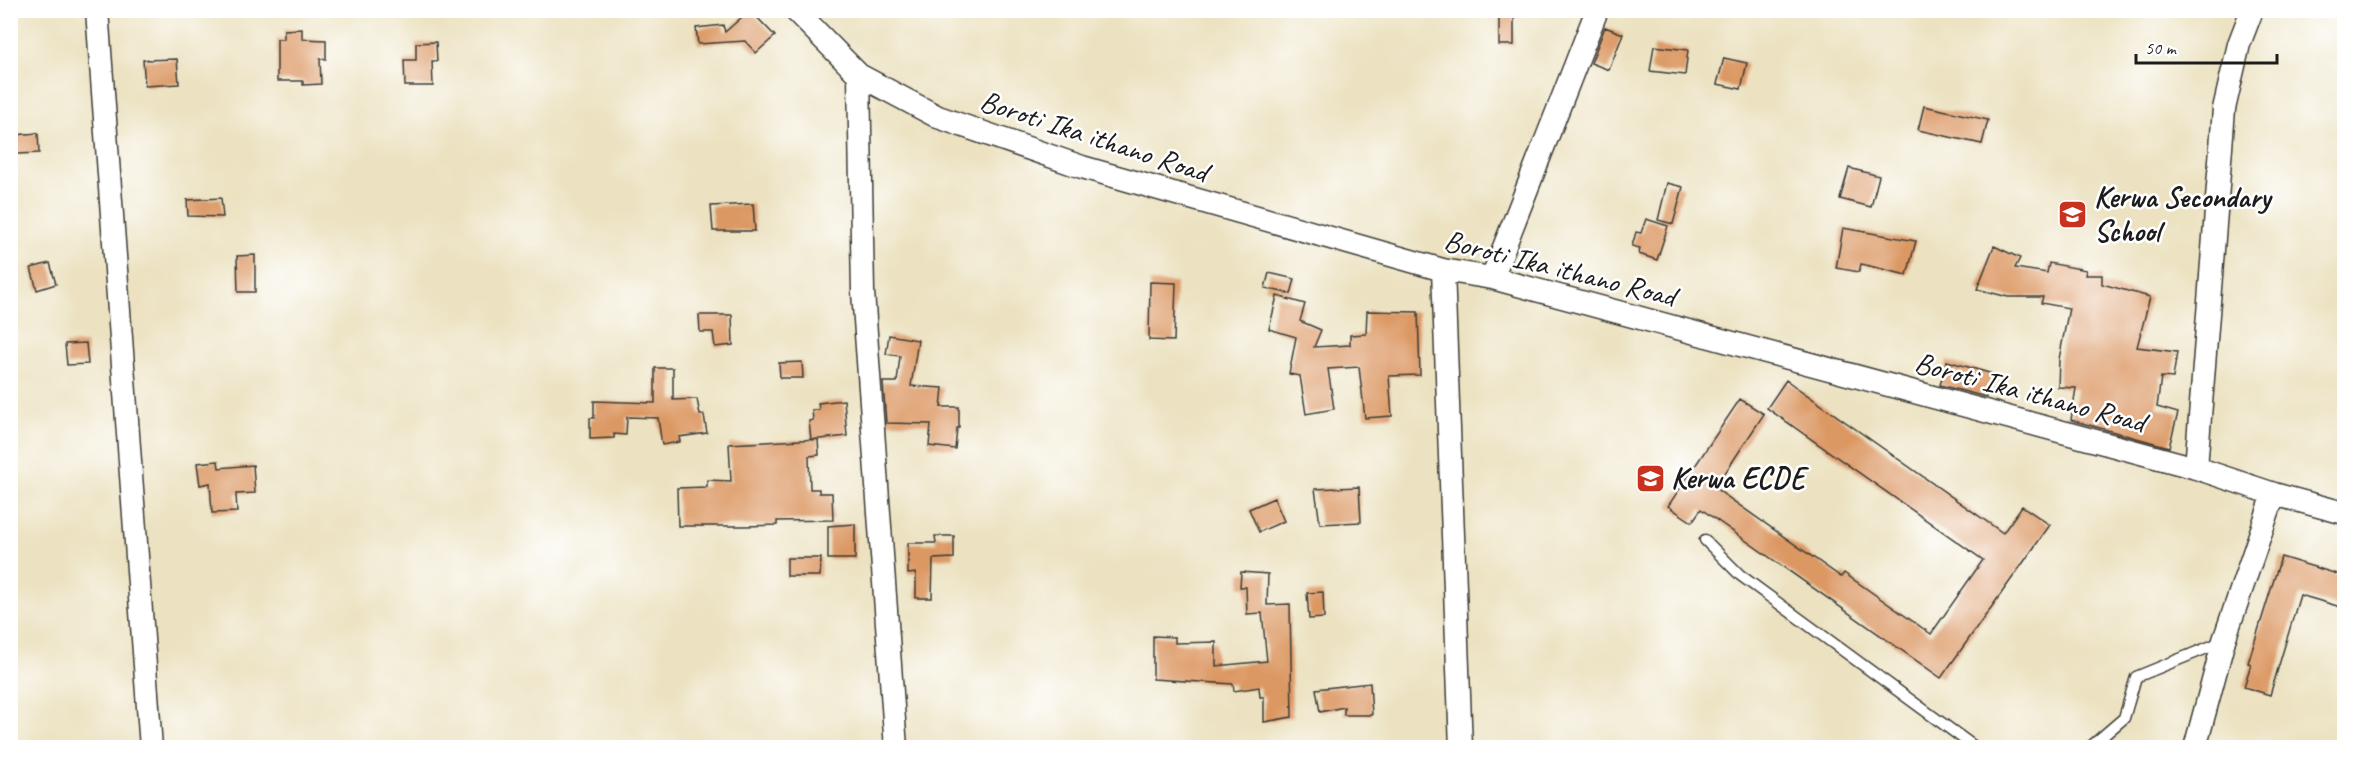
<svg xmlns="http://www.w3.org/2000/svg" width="2355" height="758" font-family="Caveat,sans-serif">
<rect width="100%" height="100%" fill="#fff"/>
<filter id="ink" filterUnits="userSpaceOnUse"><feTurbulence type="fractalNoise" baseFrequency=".0167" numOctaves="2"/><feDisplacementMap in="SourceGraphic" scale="12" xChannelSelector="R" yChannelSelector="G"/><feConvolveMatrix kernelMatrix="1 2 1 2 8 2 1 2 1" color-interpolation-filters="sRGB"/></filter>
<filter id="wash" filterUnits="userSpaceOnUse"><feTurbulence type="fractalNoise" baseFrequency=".008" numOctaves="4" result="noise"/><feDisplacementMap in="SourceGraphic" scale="24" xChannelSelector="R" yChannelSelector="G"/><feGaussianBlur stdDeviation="1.35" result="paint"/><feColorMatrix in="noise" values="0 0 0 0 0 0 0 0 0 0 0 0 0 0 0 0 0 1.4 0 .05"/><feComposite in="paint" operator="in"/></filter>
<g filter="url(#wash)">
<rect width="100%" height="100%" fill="#ece2c1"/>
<g id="blocks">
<path fill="#dc9864" d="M750 10 775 36 756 53 745 41 698 44 696 28 723 25 725 32Z
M1499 17H1514V45H1499Z
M1605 27 1623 34 1609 70 1591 63Z
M302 29V39L326 40V59H320L321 84 303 85V81H277V39H284V30Z
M436 42 437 61H432L433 86H405L404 60H416V43Z
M1654 46 1688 50 1685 75 1650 71Z
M1724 58 1747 63 1741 89 1717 84Z
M177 59 179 84 145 86 143 60Z
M1924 106 1988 120 1982 144 1918 130Z
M38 133 39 153 17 154 15 135Z
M1849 168 1879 176 1871 207 1840 199Z
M1667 183 1683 187 1673 224 1658 220Z
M221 198 223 217 188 216 187 200Z
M753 204 755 231H713L711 206Z
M1646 219 1668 226 1657 260 1639 254 1640 248 1632 246 1636 232 1641 233Z
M1843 228 1916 241 1907 275 1861 264 1859 272 1836 268Z
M1994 246 2020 258 2015 268 2047 273 2049 263 2086 270 2085 275H2102V284L2150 297 2137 347 2177 352 2173 378 2161 377 2157 407 2178 413 2169 447 2071 420 2076 388 2058 387 2059 359 2069 308 2041 303 2043 297H2008L1977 289Z
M255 255V292H238L237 256Z
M50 263 56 284 37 290 31 268Z
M1269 273 1295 279 1291 294 1265 288Z
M1150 282 1176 283 1174 341 1149 340Z
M1277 296 1305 304 1300 321 1321 330 1314 347 1350 345V335L1366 334 1367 311 1418 312 1420 375 1389 376 1392 416 1365 418 1359 367 1328 369 1334 409 1306 414 1300 376 1289 374 1296 337 1269 329Z
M699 315H732L733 345 715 347 713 332H700Z
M889 335 918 340 911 386 943 388 941 407H959V428H957L955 449 929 446 931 424 886 423 883 382H897L900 356 886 354Z
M86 343 88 364 67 365 65 344Z
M1947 361 1993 374 1986 397 1940 385Z
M802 362 803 378H780L779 363Z
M655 368H673V400L697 399 700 415H704L707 433 679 437 680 442 662 445 658 418 627 417 626 435 614 434V438L590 439V418H594V401L655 403Z
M1786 380 2003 533 2022 506 2050 525 1941 678 1701 509 1692 522 1668 506 1740 399 1764 414 1715 488 1841 577 1844 573 1931 634 1983 560 1767 408Z
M844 400 847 436 811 440 809 421 813 420 812 410H819L818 403Z
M818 439 819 455 809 456 810 489H819V493H832L833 520 777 521V525L745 526H678L677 488 707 487V480L731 481 729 444Z
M218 461 219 468 253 465 255 493 236 494 237 512 212 513 210 483 200 485 197 463Z
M1359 487 1361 522 1320 524 1315 489Z
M1274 498 1284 521 1259 532 1249 509Z
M855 524V559H828V526Z
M935 536H954V558L933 559 932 598H916V573L908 574V543H936Z
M2281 557 2344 576V608L2300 595 2270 695 2244 687 2251 664 2248 663Z
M787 558H821L820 576H787Z
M1241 572 1268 574 1267 605 1290 604 1292 717 1264 722V697H1260L1259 687 1234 691 1233 684 1153 679V636L1175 637V643L1216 642V666L1267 661 1262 613 1247 614 1246 587H1240Z
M1323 592 1324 618 1309 619 1307 593Z
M1370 683 1372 715H1344V707L1320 712 1316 689Z"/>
</g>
</g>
<g filter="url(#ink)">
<use href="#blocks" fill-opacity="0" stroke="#3b3a35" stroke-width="1.5"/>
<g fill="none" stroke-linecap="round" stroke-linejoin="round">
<defs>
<path id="service" d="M1705 540 1740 575 1976 748
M2089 748 2124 718 2136 677 2224 641"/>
<path id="minor" d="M97 10 151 748
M795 10 859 75 938 117 1082 167 1443 270 1492 278 2196 468 2274 494 2344 513
M859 75 863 292 896 748
M1443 270 1461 748
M1492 278 1597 10
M2196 468 2224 109 2239 44 2252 10
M2195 748 2224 640 2274 494"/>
</defs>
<use href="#service" stroke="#3b3a35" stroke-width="13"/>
<use href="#minor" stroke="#3b3a35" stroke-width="25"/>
<use href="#service" stroke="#fff" stroke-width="10"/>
<use href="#minor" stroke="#fff" stroke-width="22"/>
</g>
</g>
<defs>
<symbol id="school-square" viewBox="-11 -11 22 22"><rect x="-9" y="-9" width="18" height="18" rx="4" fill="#c8321e" stroke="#fff"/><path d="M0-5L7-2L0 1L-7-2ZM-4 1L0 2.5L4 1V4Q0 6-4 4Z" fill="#fff"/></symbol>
</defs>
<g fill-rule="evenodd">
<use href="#school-square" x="2056" y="198" width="33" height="33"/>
<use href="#school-square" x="1634" y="462" width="33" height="33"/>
</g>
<g text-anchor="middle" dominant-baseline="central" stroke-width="5" stroke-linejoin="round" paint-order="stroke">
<g font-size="30" fill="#1c1c1c" stroke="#fff">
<text transform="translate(1094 136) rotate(18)">Boroti Ika ithano Road</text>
<text transform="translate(1560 268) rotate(14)">Boroti Ika ithano Road</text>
<text transform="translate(2030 392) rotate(15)">Boroti Ika ithano Road</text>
</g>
<g font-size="30" font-weight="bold" fill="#1c1c1c" stroke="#fff" text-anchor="start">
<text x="2094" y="197">Kerwa Secondary<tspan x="2094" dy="34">School</tspan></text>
<text x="1671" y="478">Kerwa ECDE</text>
</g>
</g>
<rect width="2355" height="758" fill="none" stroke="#fff" stroke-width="36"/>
<path d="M2136 54v9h141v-9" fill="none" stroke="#1c1c1c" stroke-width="3"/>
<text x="2145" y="54" font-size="18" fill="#1c1c1c" stroke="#ffffff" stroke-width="4.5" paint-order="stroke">50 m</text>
</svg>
